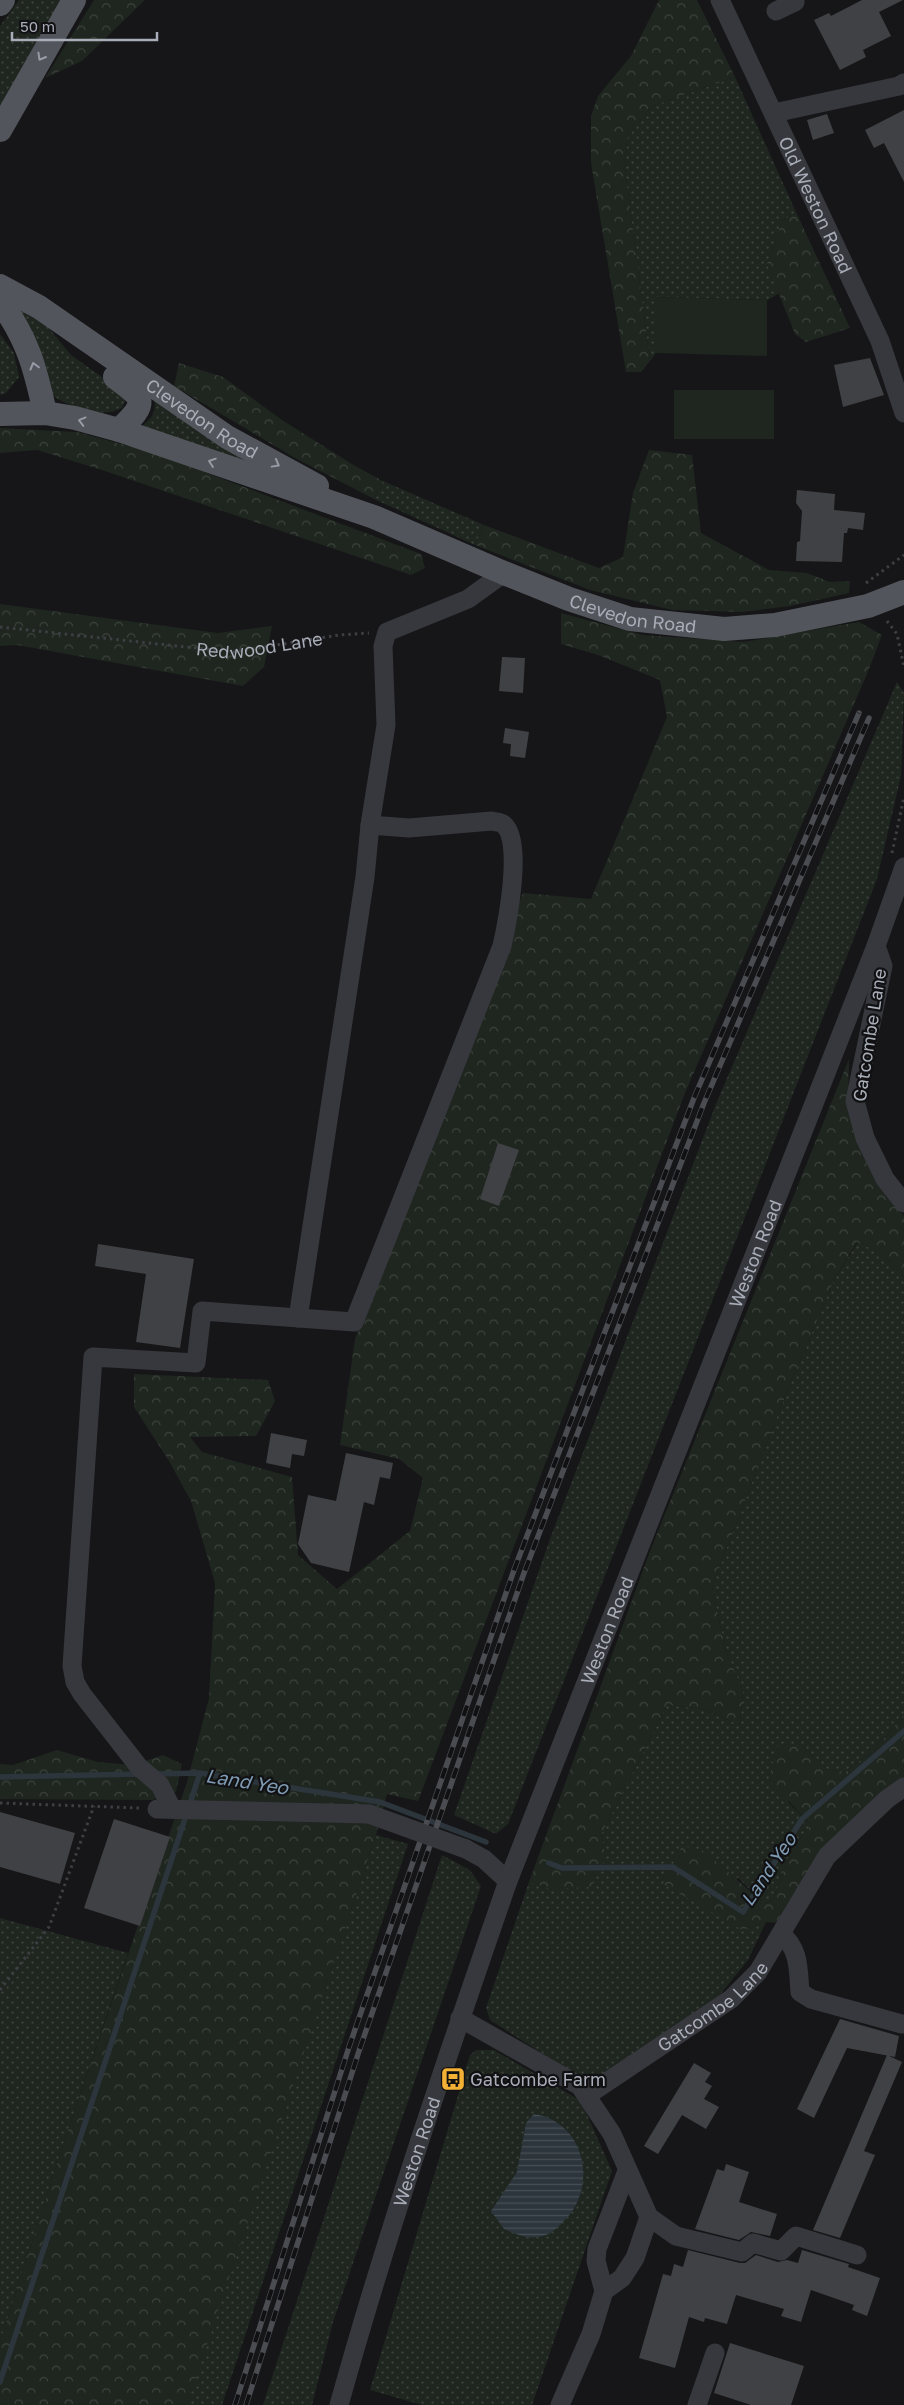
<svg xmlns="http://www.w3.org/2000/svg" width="904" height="2405" font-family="'Golos Text',sans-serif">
<defs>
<pattern id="grass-dots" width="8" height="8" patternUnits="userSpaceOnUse" patternTransform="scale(1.25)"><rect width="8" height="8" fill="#1e261f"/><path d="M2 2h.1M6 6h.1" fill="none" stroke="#3c433d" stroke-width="1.8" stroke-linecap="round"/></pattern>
<pattern id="forest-crowns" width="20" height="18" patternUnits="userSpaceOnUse" patternTransform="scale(1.25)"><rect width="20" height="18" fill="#1e261f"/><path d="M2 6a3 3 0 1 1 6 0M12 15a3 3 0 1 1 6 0" fill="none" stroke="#3c433d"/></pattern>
<pattern id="water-rules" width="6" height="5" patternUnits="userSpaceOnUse" patternTransform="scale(1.25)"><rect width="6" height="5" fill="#2c353c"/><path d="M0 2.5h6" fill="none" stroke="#485056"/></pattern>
</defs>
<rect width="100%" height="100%" fill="#161618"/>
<path fill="url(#grass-dots)" d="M19 0H62L0 106V26Z
M735 77 796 212 782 221 767 264 780 293 767 300 656 297V353L650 361 625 169 627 138 652 106Z
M5 297 42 320 71 355 123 392 125 401 122 408C100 419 73 408 53 396Z
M0 334 14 353 19 377 6 393 0 395Z
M154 398 262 466 142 426C152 418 157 411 154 398Z
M383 481 484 525 475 545 374 499Z
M897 682 904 693 901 776 877 879 508 1824 496 1834 454 1815 550 1539 716 1104Z
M858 1242 882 1253 904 1277V1715L873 1751 845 1772 827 1769 802 1746 788 1802 811 1825 790 1851 774 1898 765 1904 737 1877 742 1930 766 1922 748 1960 719 1996 606 2074 585 2078 574 2074 490 2020 486 2008 529 1882 552 1889 606 1857 601 1835 667 1705 703 1709 740 1725 743 1691 726 1651 712 1587 780 1409 834 1280Z
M376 1835 408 1844 222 2405H186Z
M442 1855 470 1870 481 1886 333 2322 312 2405H263Z
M0 1918 128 1953 64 2142 0 2342Z
M476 2050H494L581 2101 612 2171 532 2405H422L370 2390 470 2055Z"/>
<path fill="url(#forest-crowns)" d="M94 0H145L82 61 45 78Z
M659 0H697L735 77 652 106 627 138 625 169 650 361 641 372H626L591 163V116L598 96 631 56Z
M796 212 850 328 806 342 795 334 767 264 782 221Z
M179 363 223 377 282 420 355 466 383 481 374 499 295 458 174 386Z
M0 428 77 432 154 453 421 554 425 568 411 575 102 470 37 450 0 453Z
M649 450 692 455 701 533 769 570 807 573 830 582 850 581 849 593 790 606 742 612 672 610 590 590 475 545 484 525 599 568 623 557 633 493Z
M0 604 218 633 272 626 264 667 243 686 17 645 0 646Z
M561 613 643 635 744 642 859 622 882 635 867 674 685 1093 418 1801 387 1794 376 1835 187 2405H0V2342L64 2142 187 1782 209 1698 215 1583 191 1501 169 1461 134 1407V1374L268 1380 275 1401 256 1436 190 1437 202 1452 292 1477 298 1555 337 1589 410 1531 423 1478 399 1459 340 1445 355 1339 523 893 591 899 667 717 660 680 598 655 561 644Z
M849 1059 848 1103 879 1186 904 1216V1277L882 1254 857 1242 834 1280 780 1409 712 1587 726 1651 743 1691 740 1725 703 1709 667 1705 601 1835 606 1857 591 1887 552 1889 529 1882 650 1551Z
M904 1715V1797L860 1832 779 1923 766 1922 742 1930 663 1884 682 1846 704 1851 765 1904 774 1898 790 1851 811 1825 769 1780 776 1747 802 1746 827 1769 845 1772 873 1751Z
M57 1750 98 1762 133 1765 163 1755 182 1764 176 1792 152 1800 0 1799V1764L13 1765Z"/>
<path fill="#1e261f" d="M656 297 767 300V356L656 353Z
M674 390H774V439H674Z"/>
<path fill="url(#water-rules)" d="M534 2114C586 2122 599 2188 563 2222 555 2230 549 2236 537 2237 526 2239 514 2233 504 2229L491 2211 517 2172 526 2123Z"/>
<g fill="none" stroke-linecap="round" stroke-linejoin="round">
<path stroke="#2c353c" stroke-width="5.5" d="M155 1774 200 1773 380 1802 486 1842
M0 1777 140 1774
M549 1863 562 1868 673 1867 743 1912 802 1819 904 1731
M0 2382 200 1773"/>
</g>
<path fill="#404145" d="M862 0H903L879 12 891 36 863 50 866 57 840 70 814 20 829 13 831 16Z
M904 110V182L884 143 874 148 865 130Z
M827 114 834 133 813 140 807 120Z
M870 358 884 395 843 407 834 365Z
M797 490 835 494 834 510 865 513 863 530 848 528 847 533H844L842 562 796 561 797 542 800 541 802 511 796 503Z
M502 657 525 658 523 693 499 691Z
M505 728 529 732 525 758 510 756 511 744 503 743Z
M498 1143 519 1150 499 1206 480 1199Z
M98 1244 194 1259 180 1348 136 1342 146 1274 95 1266Z
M271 1433 307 1440 304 1456 292 1454 290 1468 266 1463Z
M346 1453 393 1463 390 1479 380 1477 374 1505 364 1502 349 1572 311 1563 298 1544 308 1495 336 1501Z
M0 1812 75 1833 60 1884 0 1867Z
M114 1819 170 1837 140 1926 84 1908Z
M840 2019 899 2036 895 2057 847 2048 814 2118 797 2109Z
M887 2055 902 2062 864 2151 875 2155 840 2238 813 2230Z
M694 2063 711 2073 705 2082 712 2086 704 2099 719 2107 706 2129 682 2115 658 2154 644 2146Z
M726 2164 749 2172 739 2202 777 2214 770 2236 751 2232 739 2240 695 2229 717 2169 724 2171Z
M688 2250 740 2263H745L756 2255 778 2262 787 2260 798 2263 802 2250 849 2264 848 2267 880 2278 867 2316 852 2310 854 2305 811 2290 801 2322 781 2316 784 2309 736 2295 727 2324 705 2318 704 2322 689 2317 675 2368 639 2358 663 2274 671 2276 674 2264 683 2267Z
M730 2343 804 2366 791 2405H751L714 2393Z"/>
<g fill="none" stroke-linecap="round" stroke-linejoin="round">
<g stroke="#3d3f44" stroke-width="3" stroke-dasharray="2.5 4" stroke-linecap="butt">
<path d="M866 583 904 555"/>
<path d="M887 621 897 634 904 667"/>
<path id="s1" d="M0 627 233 652 339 635 369 633"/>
<path d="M892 853 904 797"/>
<path d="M0 1803 139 1808"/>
<path d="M0 1990 49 1927 94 1806"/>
</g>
<g stroke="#37383d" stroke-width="19">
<path id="s2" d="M720 0 880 341 904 413"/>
<path d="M776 11 795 2"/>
<path d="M774 113 899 86 904 83"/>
<path d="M876 946 883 966 855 1101 865 1138 885 1179 904 1203"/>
<path d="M298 1318 365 877 370 825"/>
<path d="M157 1809 369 1814"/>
<path d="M172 1809 160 1785 139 1767 82 1694 75 1682 72 1666 93 1357 196 1363 202 1311 354 1322 502 946C507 924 524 839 503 824 501 822 495 822 492 821L409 828 370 825 386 725 383 646 387 632 468 599 504 573"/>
<path d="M466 1849 484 1859 508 1881"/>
<path d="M781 1934C800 1949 798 1970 800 1992L811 1999 902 2024"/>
<path id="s3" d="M460 2018 580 2086 595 2090 731 1999 758 1972 827 1856 887 1799 904 1787"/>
<path d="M580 2086 612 2134 649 2217 676 2236 742 2252 753 2243 781 2251 796 2236 857 2255"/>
<path d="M604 2291 596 2261 597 2249 627 2171"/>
<path id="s4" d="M339 2405C388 2229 448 2054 508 1881L876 946 904 867"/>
<path d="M560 2405 591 2334 604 2291 622 2278 635 2258 649 2217"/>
<path d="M697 2405 715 2353"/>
</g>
<g stroke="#53555c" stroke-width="24">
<path d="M0 4 3 0"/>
<path d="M0 130 74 0"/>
<path id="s5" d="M0 286 39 307 227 437 317 486"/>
<path d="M0 301C28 340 35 367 45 413"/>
<path d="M115 377C146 400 148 402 119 430"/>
<path id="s6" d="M0 414 45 413 75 418 119 430 374 517 504 573 569 599 630 619 724 629 775 625 868 606 904 592"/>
</g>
<defs>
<path id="rail" d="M235 2405 349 2047 514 1570 694 1098 859 713
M246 2405 359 2051 524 1573 704 1103 869 718"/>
</defs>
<use href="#rail" stroke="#4a4c52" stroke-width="5.5"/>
<use href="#rail" stroke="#111113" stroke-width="4" stroke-dasharray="11" stroke-linecap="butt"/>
<path stroke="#37383d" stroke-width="19" d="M369 1814 466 1849"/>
</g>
<defs><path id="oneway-chevron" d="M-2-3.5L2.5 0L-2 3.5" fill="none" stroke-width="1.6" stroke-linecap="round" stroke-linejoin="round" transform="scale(1.25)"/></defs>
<g stroke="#979ba6">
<use href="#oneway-chevron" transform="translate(41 57) rotate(120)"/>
<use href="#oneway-chevron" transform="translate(34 366) rotate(-105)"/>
<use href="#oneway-chevron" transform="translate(82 421) rotate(-165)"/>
<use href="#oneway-chevron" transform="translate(212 462) rotate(-161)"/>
<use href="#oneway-chevron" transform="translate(276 464) rotate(29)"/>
</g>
<defs>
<symbol id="bus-square" viewBox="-11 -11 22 22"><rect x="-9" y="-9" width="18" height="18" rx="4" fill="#f2b134" stroke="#111113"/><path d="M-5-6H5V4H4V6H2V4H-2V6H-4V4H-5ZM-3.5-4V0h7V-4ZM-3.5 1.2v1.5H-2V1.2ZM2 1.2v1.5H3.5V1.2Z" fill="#111"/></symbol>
</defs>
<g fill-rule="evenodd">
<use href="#bus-square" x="439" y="2065" width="28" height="28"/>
</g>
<g text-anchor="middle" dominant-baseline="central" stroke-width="4.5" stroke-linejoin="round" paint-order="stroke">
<g font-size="18" fill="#a8adb8" stroke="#111113">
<text stroke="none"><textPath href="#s2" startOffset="226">Old Weston Road</textPath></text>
<text stroke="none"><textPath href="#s5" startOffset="242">Clevedon Road</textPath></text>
<text stroke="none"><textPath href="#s6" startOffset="668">Clevedon Road</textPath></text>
<text stroke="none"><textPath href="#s1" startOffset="261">Redwood Lane</textPath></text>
<text transform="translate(869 1035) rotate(-81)">Gatcombe Lane</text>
<text stroke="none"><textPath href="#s4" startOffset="1225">Weston Road</textPath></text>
<text stroke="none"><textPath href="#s4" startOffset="820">Weston Road</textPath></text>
<text stroke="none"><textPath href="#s3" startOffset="298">Gatcombe Lane</textPath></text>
<text stroke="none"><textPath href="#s4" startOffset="265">Weston Road</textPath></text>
</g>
<g font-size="18" fill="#a8adb8" stroke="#111113" text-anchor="start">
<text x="470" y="2079">Gatcombe Farm</text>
</g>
<g font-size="19" font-style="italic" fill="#7f9bb3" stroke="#111113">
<text transform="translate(247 1781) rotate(9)">Land Yeo</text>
<text transform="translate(768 1869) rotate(-56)">Land Yeo</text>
</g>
</g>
<path d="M12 32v8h145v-8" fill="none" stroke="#a8adb8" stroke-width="2.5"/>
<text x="20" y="32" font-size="15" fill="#a8adb8" stroke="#111113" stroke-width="4" paint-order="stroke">50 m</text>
</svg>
